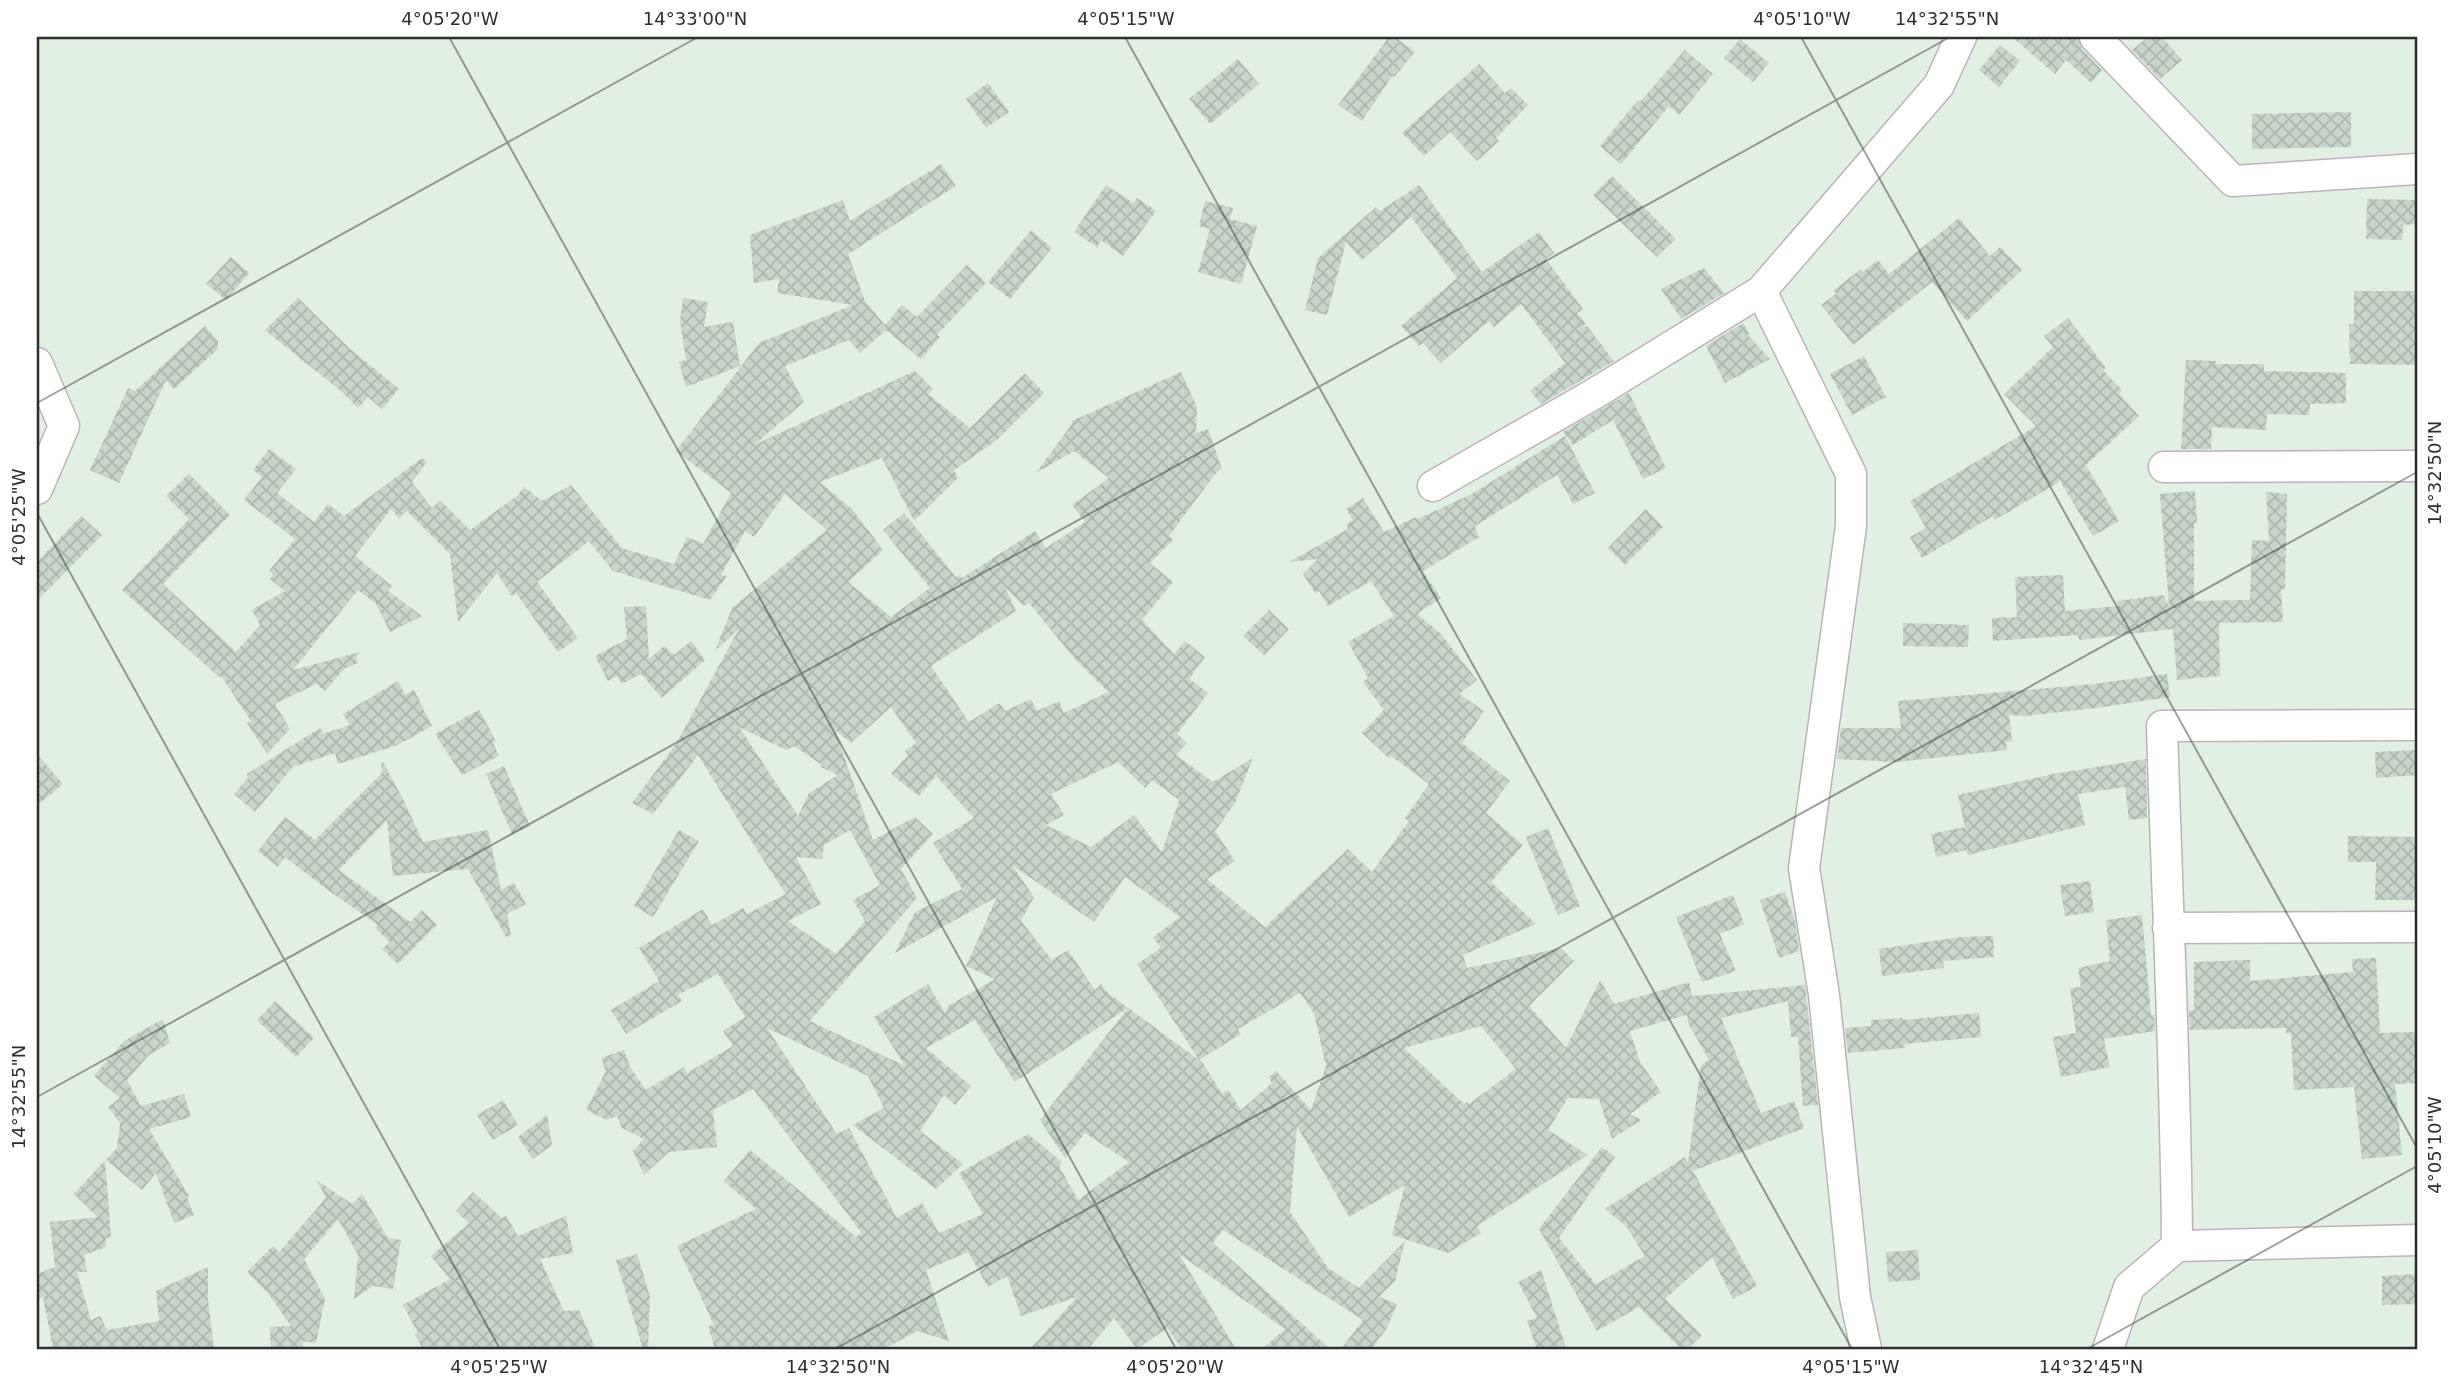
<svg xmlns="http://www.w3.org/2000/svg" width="2454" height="1386" font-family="'DejaVu Sans',sans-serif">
<defs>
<pattern id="building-cross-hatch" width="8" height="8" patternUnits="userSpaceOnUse" patternTransform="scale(1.75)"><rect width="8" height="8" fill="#c8d5ca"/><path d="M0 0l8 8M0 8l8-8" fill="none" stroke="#acb7ae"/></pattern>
</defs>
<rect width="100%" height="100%" fill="#e0f0e3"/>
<path fill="url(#building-cross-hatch)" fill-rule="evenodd" d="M1389 37H1395L1415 52 1394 77 1392 76 1362 121 1338 105Z
M2012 37H2078L2082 49 2102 70 2091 83 2066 60 2055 74Z
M2148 37H2162L2182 60 2160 79 2132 50Z
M1740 39 1769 63 1753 82 1724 58Z
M2000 45 2020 61 1999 87 1979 70Z
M1685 50 1713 74 1679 115 1669 106 1621 164 1600 146 1638 100 1640 102Z
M1238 59 1259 84 1210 124 1189 99Z
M1479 64 1505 93 1511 88 1528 105 1496 138 1499 141 1477 161 1450 132 1424 156 1402 133Z
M988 83 1009 112 986 128 966 99Z
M2351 112V147L2252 149V114Z
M941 164 956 186 848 254 865 301 885 325 902 305 917 317 967 265 986 283 937 335 940 337 921 359 886 330 860 353 849 340 785 366 804 402 754 445 915 371 933 389 928 394 970 428 1025 373 1044 393 996 441 954 470 958 478 914 521 882 458 820 482 852 509 883 550 848 582 891 617 930 588 883 530 904 513 956 577 960 575 962 578 1035 531 1046 548 1085 522 1072 505 1109 478 1074 451 1036 473 1072 424V421L1181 372 1197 407 1196 433 1208 429 1222 469 1216 473 1169 536 1173 540 1150 563 1173 582 1142 620 1174 654 1185 641 1205 657 1189 679 1208 693 1177 734 1187 743 1176 755 1213 782 1253 758 1235 803 1215 831 1235 861 1207 879 1265 927 1348 849 1372 872 1409 821 1405 818 1429 784 1391 756 1389 758 1362 733 1384 710 1363 682 1368 678 1348 642 1394 616 1371 581 1328 606 1319 591 1315 593 1303 574 1318 559 1289 562 1348 529 1346 525 1353 520 1346 509 1363 498 1384 532 1416 517 1417 519 1470 495 1565 436 1595 493 1573 504 1557 475 1475 526 1479 537 1423 571 1441 598 1417 614 1440 633 1477 680 1459 694 1484 711 1462 743 1510 781 1486 813 1523 845 1491 882 1536 924 1463 955 1467 968 1561 948 1574 961 1529 1006 1566 1048 1600 980 1614 1004 1689 982 1692 996 1805 985 1818 1105 1803 1106 1798 1037H1791L1788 1001 1721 1018 1761 1113 1794 1101 1804 1128 1693 1171 1757 1286 1733 1299 1712 1257 1665 1299 1702 1335 1688 1349H1681L1639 1307 1597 1331 1539 1229 1602 1147 1615 1157 1559 1238 1596 1284 1645 1256 1626 1226 1605 1209 1685 1157 1688 1163 1701 1065 1709 1060 1688 1023 1687 1015 1630 1031 1640 1062 1661 1092 1630 1114 1641 1120 1612 1139 1599 1099 1568 1098 1548 1130 1588 1155 1477 1226 1481 1233 1448 1253 1392 1235 1405 1185 1349 1217 1297 1126 1290 1212 1328 1268 1359 1288 1405 1241 1395 1281 1379 1297 1397 1304 1387 1328 1371 1349H1341L1363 1320 1223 1230 1213 1243 1330 1349H1262L1285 1329 1179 1254 1236 1349H1182L1167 1328 1137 1349 1114 1318 1088 1349H1030L1077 1297 1021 1316 1007 1276 988 1287 968 1252 926 1270 949 1341 917 1331 884 1349H715L708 1326 714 1325 677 1246 756 1209 724 1181 750 1150 856 1237 861 1232 753 1089 713 1110 717 1147 669 1152 644 1175 633 1151 644 1139 622 1128 617 1116 607 1120 586 1110 606 1071 601 1058 624 1050 630 1067 646 1090 684 1067 687 1073 733 1046 723 1031 745 1017 718 974 678 995 682 1001 626 1034 611 1010 659 981 639 948 703 909 712 925 743 908 747 914 786 894 762 858 698 755 653 814 632 803 676 744 739 629 715 651 732 608 827 530 785 494 754 537 745 531 721 575 727 576 710 600 613 571 589 541 537 582 578 638 558 652 516 593 512 596 497 573 458 622 450 554 407 511 399 518 391 509 355 556 392 586 388 591 422 616 390 632 376 604 358 590 293 670 360 652 356 657 358 663 344 669 325 691 316 684 275 704 290 729 267 754 247 723 251 721 221 676 219 677 122 590 189 519 166 496 189 474 230 515 163 584 236 652 260 625 252 610 285 591 270 579 273 574 269 571 295 539 244 500 262 477 253 470 269 449 296 469 277 493 314 522 328 504 344 516 422 458 427 462 412 482 432 508 440 500 470 530 517 496 524 487 542 501 571 485 622 548 674 564 687 537 703 544 731 493 676 451 759 343 853 305 777 293 779 279 754 283 750 235 843 200 850 221ZM1005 587 1024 606 1029 603 1075 659 1108 692 1064 713 1059 701 1037 711 1031 699 1005 711 999 703 969 722 931 666 1016 611ZM891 707 916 743 905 751 908 755 891 774 919 796 936 776 974 818 933 843 962 889 915 912 895 953 997 897 966 966 995 979 948 1006 945 1013 928 984 874 1017 905 1066 810 1021 917 898 901 869 933 834 915 817 873 840 835 730 851 743ZM739 727 786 750 794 746 822 765 821 767 838 775 809 793 798 816ZM1118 762 1145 788 1152 780 1179 800 1162 852 1134 815 1091 847 1046 825 1064 815 1051 794ZM850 830 880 885 853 900 865 921 836 954 788 921 821 904 796 857 822 859 824 845ZM1012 865 1094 922 1125 877 1180 917 1153 937 1161 948 1137 964 1199 1060 1241 1034 1238 1029 1300 993 1314 1013 1326 1066 1311 1110 1276 1071 1269 1077 1272 1083 1241 1110 1228 1090 1222 1094 1203 1063 1108 993 1101 984 1095 990 1068 950 1052 960 1021 921 1034 897ZM1128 1008 1040 1120 1065 1158 1085 1133 1129 1162 1078 1200 1059 1166 1062 1162 1028 1134 959 1173 983 1214 939 1233 922 1203 897 1218 849 1128 837 1134 767 1028 868 1076 884 1108 853 1125 936 1189 963 1164 920 1131 944 1095 955 1105 971 1086 926 1048 975 1020 1015 1082ZM1481 1026 1516 1069 1469 1104 1467 1102 1464 1104 1404 1048Z
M1612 176 1676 239 1657 257 1593 195Z
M1106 185 1133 203 1137 198 1156 211 1123 256 1101 240 1097 247 1074 232Z
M1419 185 1482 272 1539 232 1554 253 1546 259 1583 309 1577 313 1586 324 1581 328 1587 326 1614 361 1541 404 1530 391 1565 363 1521 304 1494 327 1489 321 1441 363 1423 343 1419 346 1401 326 1457 278 1411 217 1362 260 1346 242 1327 315 1305 310 1318 258 1376 207 1380 211Z
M2367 199 2417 200V224L2403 225 2402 240 2366 239Z
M1205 201 1233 208 1230 219 1257 226 1241 284 1198 272 1210 229 1199 226Z
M1959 218 1990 256 2000 247 2022 270 1967 321 1932 282 1853 345 1821 305 1836 294 1834 290 1861 269 1863 272 1878 260 1889 274Z
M1031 230 1052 248 1010 299 988 282Z
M231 257 249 273 226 300 206 284Z
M1704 268 1724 293 1681 319 1661 289Z
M2354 291H2417V365L2350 364 2349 324H2354Z
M298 298 349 348 399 389 382 409 368 397 358 408 342 392 265 330Z
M683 298 708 302 704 327 733 322 740 366 686 387 679 362 686 360 680 321Z
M2068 318 2106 368 2103 370 2122 390 2119 394 2139 416 2086 465 2119 521 2093 536 2059 479V482L1995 520 1993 516 1922 558 1910 537 1926 528 1910 501 2036 426 2004 394 2053 347 2044 336Z
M1743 323 1749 333 1748 335 1770 359 1725 383 1706 346Z
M205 326 218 341V349L174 389 166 380 119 483 90 470 128 388 135 391Z
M1864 356 1886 397 1852 415 1830 374Z
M2186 360 2216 361V364H2264V371L2346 373V403L2310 404 2309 415 2267 414 2266 430 2212 427 2211 449H2181Z
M1629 393 1666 468 1643 479 1613 420 1573 445 1563 432Z
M2195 491 2197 523H2194V601L2250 600 2252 540 2269 541 2266 492 2287 494 2285 589H2281L2283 622 2219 623 2220 676 2177 680 2173 629 2079 640 2078 635 1993 641 1992 618 2017 617 2015 577 2063 575 2065 611 2118 606 2117 601 2163 595 2169 606 2160 494Z
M1646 509 1663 527 1625 565 1608 548Z
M81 516 102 535 37 601V562Z
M646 606 649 659 664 646 674 655 691 641 705 660 662 698 641 674 622 684 617 676 608 681 595 656 627 639 624 607Z
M1269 610 1289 629 1264 655 1243 636Z
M1903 623 1969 625 1968 647 1903 646Z
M2167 674 2170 697 2096 708 2025 716 2009 715 2012 741 2006 742 2007 750 1897 762 1837 759 1841 728H1901L1898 701 2094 684Z
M398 681 405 695 414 690 432 726 398 745 338 764 335 753 293 767 255 812 234 794 248 778 247 774 320 728 323 732 320 735 350 725 343 714Z
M479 710 496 741 493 743 499 756 462 775 435 734Z
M2417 750V775L2376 778 2375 752Z
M37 754 63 784 37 806Z
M2146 759 2147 818 2129 820 2125 787 2078 794 2085 825 1968 855 1966 850 1936 857 1931 834 1965 827 1958 795 2053 774Z
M381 762H383L402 797 423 842 488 830 501 890 514 883 526 904 507 914 511 935 506 937 468 869 393 876 387 820 339 870 410 922 422 910 437 925 398 964 382 949 390 942 375 928 378 925 325 888 285 857 278 867 258 851 285 817 315 840 382 773Z
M504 766 530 826 512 834 486 774Z
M1548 828 1580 906 1558 915 1526 837Z
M679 830 699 841 653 917 634 906Z
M2348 836 2417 837 2416 900H2375L2376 862H2348Z
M2090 881 2094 912 2065 916 2060 885Z
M1785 892 1795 921 1799 951 1779 958 1760 900Z
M1733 895 1744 924 1720 934 1736 971 1702 982 1676 917Z
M2142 915 2151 1015H2154L2155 1031 2104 1039 2110 1067 2061 1077 2053 1037 2076 1033 2070 988 2081 987 2078 968 2110 961 2106 920Z
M1993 936 1994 957 1943 961 1944 968 1882 976 1879 949 1961 937Z
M2376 958 2380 1033 2416 1032 2417 1083 2395 1084 2402 1155 2362 1159 2354 1087 2294 1090 2291 1033 2286 1034V1028L2190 1030 2189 1011 2194 1010V962L2250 960V981L2353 972 2352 959Z
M275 1001 314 1038 296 1057 257 1020Z
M1979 1013 1981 1037 1904 1044 1905 1048 1848 1053 1845 1028 1871 1026V1020L1903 1018V1020Z
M163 1019 170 1043 149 1055 127 1080 141 1106 184 1094 191 1117 149 1129 189 1196 187 1197 194 1215 174 1223 156 1173 142 1190 106 1160 117 1148 120 1123 108 1107 120 1098 94 1076 124 1041Z
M503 1100 518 1125 493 1140 477 1115Z
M547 1115 552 1145 533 1159 518 1137Z
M105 1160 111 1237 106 1238V1247L84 1255 87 1272H77L91 1320 100 1316 107 1330 159 1321 156 1291 208 1267V1299L214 1349H53L43 1297 37 1300V1274L55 1267 50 1222 98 1217 74 1194Z
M316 1180 352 1204 362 1194 388 1238 401 1240 393 1289 373 1286 354 1299 358 1255 338 1219 304 1259 325 1299 316 1343 303 1341V1349H271L270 1327 291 1326 268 1293 247 1272 273 1246 279 1252 320 1205 326 1197Z
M473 1192 502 1218 506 1216 518 1236 566 1216 573 1253 540 1259 564 1311 579 1310 596 1349H423L415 1335 418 1333 403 1305 450 1279 431 1256 469 1223 456 1211Z
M1918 1250 1920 1280 1888 1282 1886 1252Z
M637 1254 650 1296 648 1349H643L616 1260Z
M1541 1270 1561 1332 1566 1349H1537L1527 1321 1537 1318 1518 1282Z
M2417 1274V1304L2382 1305V1276Z"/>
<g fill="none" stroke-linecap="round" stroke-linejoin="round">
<defs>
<path id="street" d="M2095 37 2233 181 2417 169
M1761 291 1851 474V526L1804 868 1824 995 1855 1297 1866 1349
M37 363 64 426 37 489
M2164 467 2417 466
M1433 486 1594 394 1761 291 1939 85 1961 37
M2168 928 2417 927
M2177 1246 2417 1240
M2108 1349 2129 1287 2177 1246C2176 1073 2167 900 2162 726L2417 725"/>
</defs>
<use href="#street" stroke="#beb0b9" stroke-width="33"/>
<use href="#street" stroke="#fff" stroke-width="30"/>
</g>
<path fill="none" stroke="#2e2e2e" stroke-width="2" stroke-opacity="0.45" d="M449 37 1176 1349M1125 37 1852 1349M1801 37 2417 1148M37 403 698 37M37 513 500 1349M37 1097 1950 37M835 1349 2417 472M2087 1349 2417 1166"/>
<rect width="2454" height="1386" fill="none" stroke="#ffffff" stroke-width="77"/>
<rect x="38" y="38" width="2378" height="1310" fill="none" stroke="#2e2e2e" stroke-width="2.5"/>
<g font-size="18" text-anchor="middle" fill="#2e2e2e">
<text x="450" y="25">4°05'20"W</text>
<text x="695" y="25">14°33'00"N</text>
<text x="1126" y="25">4°05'15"W</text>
<text x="1802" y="25">4°05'10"W</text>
<text x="1947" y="25">14°32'55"N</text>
<text transform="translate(2435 473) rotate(-90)" y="6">14°32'50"N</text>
<text transform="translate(19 517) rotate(-90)" y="6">4°05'25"W</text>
<text transform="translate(19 1097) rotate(-90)" y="6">14°32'55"N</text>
<text transform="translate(2435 1145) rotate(-90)" y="6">4°05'10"W</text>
<text x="499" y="1373">4°05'25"W</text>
<text x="838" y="1373">14°32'50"N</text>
<text x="1175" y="1373">4°05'20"W</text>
<text x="1851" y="1373">4°05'15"W</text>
<text x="2091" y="1373">14°32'45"N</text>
</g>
</svg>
